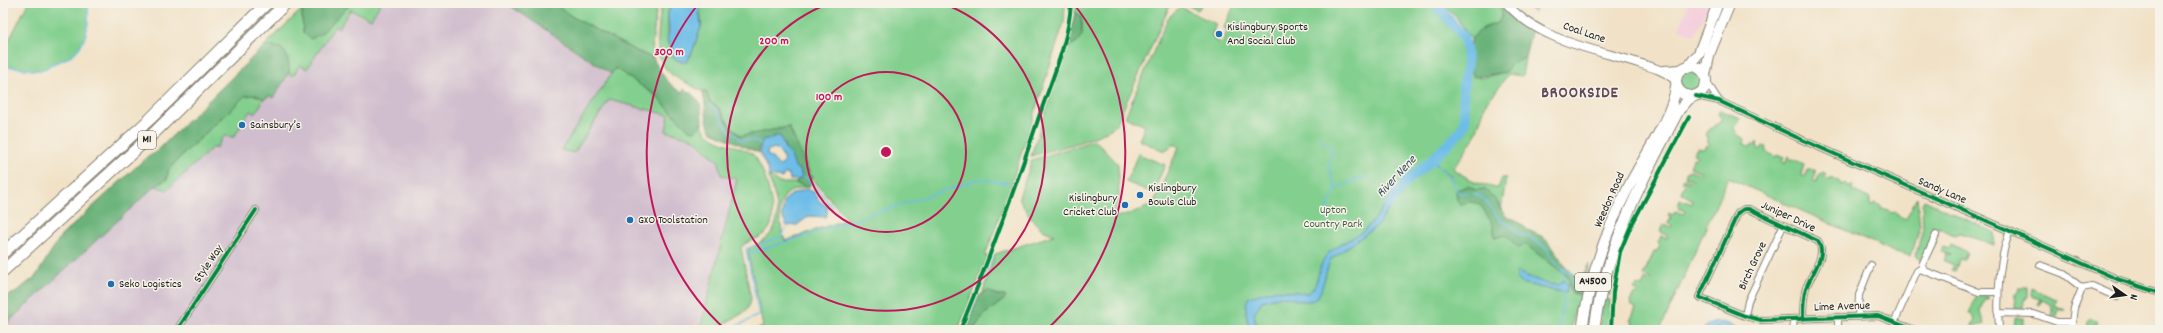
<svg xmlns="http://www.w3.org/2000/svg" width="2163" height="333" font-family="Dekko,sans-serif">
<rect width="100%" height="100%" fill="#f7f3e8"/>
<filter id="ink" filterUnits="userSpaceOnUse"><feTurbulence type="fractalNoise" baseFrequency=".025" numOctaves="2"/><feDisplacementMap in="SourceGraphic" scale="8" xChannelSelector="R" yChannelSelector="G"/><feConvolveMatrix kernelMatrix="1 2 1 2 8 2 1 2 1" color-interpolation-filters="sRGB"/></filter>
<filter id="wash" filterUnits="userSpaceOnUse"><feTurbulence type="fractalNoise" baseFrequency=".012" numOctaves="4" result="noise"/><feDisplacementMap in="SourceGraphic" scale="16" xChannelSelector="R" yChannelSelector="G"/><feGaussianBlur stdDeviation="0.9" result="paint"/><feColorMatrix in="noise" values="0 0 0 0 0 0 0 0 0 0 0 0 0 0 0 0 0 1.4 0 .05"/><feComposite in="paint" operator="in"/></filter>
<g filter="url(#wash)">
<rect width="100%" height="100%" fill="#f1e2c7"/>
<path fill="#f4cfdd" d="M1689 3H1711L1695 35 1679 29Z"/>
<path fill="#d0bdcd" d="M381 3H506L610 74 615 68 689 130 746 166 710 330H3V327L155 186 167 190 212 148 217 147 224 136 234 137 250 111 255 114 264 99 270 96 273 98 289 73 294 76 300 65 307 69 335 26 339 28 351 10 358 15 371 19Z"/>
<path fill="#82cf8e" stroke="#4f7655" d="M28 3H88C90 30 85 54 57 62 51 64 47 69 40 70 27 71 15 65 3 67V52Z
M351 3H381L371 19 350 10 339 28 335 26 307 69 300 65 293 76 289 73V64L281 49 265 45 302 9V22L347 8Z
M553 3H657L652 48 653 58 636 51 571 16Z
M661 3H671L668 14V44L672 49 673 58 682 62 690 57 701 27C703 18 698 12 699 3H1065L1064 22 1012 182 985 256H988L958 330H752L763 327 748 252 749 248C786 233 780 208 768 176L780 183H796L809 187C775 188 776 214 785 241L847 219 812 178 789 127 740 136 729 124 719 108 710 102 706 91C699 92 694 86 687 83 647 67 659 37 661 3Z
M1076 3H1171L1116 125C1098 140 1054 149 1031 156L1067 47C1082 42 1084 31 1081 16L1075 12Z
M1181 3H1203L1198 10Z
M1235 3H1430L1463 36 1467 57 1463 87 1465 122 1461 131 1432 161 1453 180 1452 176 1438 166 1435 161C1446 151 1464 135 1467 120 1469 102 1465 85 1469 67L1471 73 1480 78 1506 72 1511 64 1525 58 1522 76 1508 74 1494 94 1487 101 1475 136 1453 169 1474 182 1495 188H1498L1502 178H1506L1501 210 1496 200 1485 189 1475 190 1468 186 1457 190 1476 192 1505 222 1568 277 1572 293 1583 295 1579 311 1575 310 1571 330H973L985 314 1006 298 1005 296 983 291 995 254 1054 235C1051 233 1046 232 1043 230 1032 221 1024 209 1019 197L1032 160 1095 140 1118 164 1119 197 1112 217C1117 219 1147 208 1153 204L1179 147 1174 144 1166 150H1162L1139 140 1145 126 1125 117 1168 18 1180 7 1216 24 1212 35 1214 40 1222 43 1228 30 1224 28Z
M1440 3H1495C1502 9 1502 13 1500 22L1483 28 1471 39 1456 17Z
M1522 3H1538L1534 12Z
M615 68 655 95 689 130 695 131 702 124C708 144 735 143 751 153 763 160 778 214 770 227 763 241 747 238 741 248L751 298C749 319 728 315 719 330H700L737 179 721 175 719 162 694 139 666 131 669 115 609 100 574 153 561 150Z
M1680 82a11 11 0 1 1 22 0a11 11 0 1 1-22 0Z
M256 95 264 99 255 114 250 111 234 137 224 136 217 147 212 148 167 190 155 186 167 179 168 171 176 161 245 96Z
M1720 110 1740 118 1734 130 1737 131 1736 134 1745 139 1744 144 1751 147 1752 144 1756 145 1757 142 1758 149 1760 150 1763 146 1766 147 1765 151 1776 157 1777 155 1784 158 1782 162 1785 163 1788 156 1790 157V160L1793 159 1804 164 1801 175 1805 177 1808 170H1815L1816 174 1813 181 1816 182 1820 174 1823 172 1826 174 1825 178 1831 180 1832 178 1837 180 1838 179 1841 185 1846 183 1848 186 1853 185 1852 190 1870 199V205L1872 206 1874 203 1882 206 1881 210 1883 209 1893 213 1895 212 1897 213V215L1906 219 1917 197 1920 228 1911 256 1892 251 1728 178 1660 330 1630 329 1633 322 1630 321 1636 308 1630 305 1631 303 1630 302 1633 295H1635L1638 292 1634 289 1637 285 1642 287 1645 279 1650 281 1651 279 1643 275 1654 252H1656L1660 246 1658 243 1661 236 1667 239 1668 237 1660 231 1663 225 1671 227 1672 225 1668 223 1671 218 1668 216 1669 213 1673 215 1675 211 1684 214 1685 211 1678 208 1680 199 1692 204 1693 200 1681 193 1684 185 1686 186 1688 184 1682 182 1684 178 1692 182 1693 180 1685 176 1687 171 1691 170 1700 174 1701 172 1690 167 1693 158 1695 159 1697 156 1693 154 1697 148 1704 149 1706 145 1708 146 1710 144 1706 141 1708 137 1705 136 1708 131 1722 120 1718 114Z
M1138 154 1165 165 1153 193 1126 182Z
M1924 200 1994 232V245L1967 235 1960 233 1954 235 1938 227 1935 229 1920 261 1916 255 1923 228 1922 204Z
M1629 221H1631L1616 260 1610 295 1604 294 1609 275Z
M1951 244 1967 252 1964 260 1960 259 1955 271 1951 270 1954 265 1944 261 1947 254 1951 255 1941 251 1943 246 1949 249Z
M2019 288H2027V299H2024V308H2015L2016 292H2018Z
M2032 288 2057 300 2055 305 2065 310H2059L2056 318 2052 316 2053 308 2051 307 2052 305 2042 300 2040 305 2038 304 2041 299 2031 296Z
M1977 296H1988V299H1984L1980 311 1984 324 1972 327 1975 319 1969 313Z
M1603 298 1610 300 1609 330H1599Z
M2015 318H2023V330H2014Z
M2087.5 324a4.5 4.5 0 1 1 9 0a4.5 4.5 0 1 1-9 0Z"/>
<path fill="#69b279" stroke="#42674a" d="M308 3H351L322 33 311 39 303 33 302 9Z
M506 3H553L571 16 636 51 653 58C661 73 667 84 682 93L684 89C702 100 701 104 702 124L695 131 689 130 655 95 615 68 611 74Z
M1501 7 1531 32 1525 58 1511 64 1506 72 1474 77 1469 67 1468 47 1471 43V39L1482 29 1499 22 1502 14Z
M1075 12 1081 16 1082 35 1077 42 1067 47Z
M265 45 281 48 286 54 289 64V73L273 98 270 96 264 99 256 95 245 96 176 161 168 171 167 179 155 186 3 327V297L15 293 36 276 60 237 149 155 154 154Z
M702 91H706L710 102 719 108 729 124 740 136 789 127 812 178 809 187 796 183 797 180 802 178 800 170 795 167 790 154 785 149 784 143 772 139 759 146V153L712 132C704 121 707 104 702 91Z
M1468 186 1475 190 1485 189 1496 200 1501 210 1507 217 1516 220 1528 230 1543 237 1551 245 1567 269 1577 277 1582 276 1589 264 1583 285 1586 286 1583 295 1572 293 1568 277 1525 244 1519 248 1505 235 1495 238 1493 225 1480 204 1470 202 1460 204 1457 200 1456 190Z
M987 290 996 295 1005 296 1006 298 985 314 973 330H964L979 296Z"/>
<path fill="#6dbde8" stroke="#446c82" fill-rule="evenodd" d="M671 3H699L701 27 693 50 687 62H682L673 58 672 49 667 39 669 32 668 14Z
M774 136H780L785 149 790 154 795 167 800 170 802 178 797 180H790L789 174H784L782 178 769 176C767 161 754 153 764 139H772ZM775 148C780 153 785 157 783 164L779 166 771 157 767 155 768 150Z
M806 189 814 192 820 202 827 206V214L825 217 809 216 797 225 787 226 782 216 784 201 792 194Z
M1393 191 1398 196 1378 225 1330 260 1321 291 1317 298 1311 301H1302L1282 296 1262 301 1254 313 1257 330H1250C1247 320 1243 306 1249 297L1274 290 1309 293C1320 283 1317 269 1325 257 1332 247 1353 239 1363 231 1376 220 1384 205 1393 191Z
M1517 272 1547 284 1556 285 1565 280 1568 285 1566 293 1521 283 1517 278Z
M1716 322 1727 323 1737 330H1703L1707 325Z"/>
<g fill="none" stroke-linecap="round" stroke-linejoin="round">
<path stroke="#6dbde8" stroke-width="1.5" d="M3 67C15 65 27 71 40 70 47 69 51 64 57 62 85 54 90 30 88 3
M710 105 716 109 728 129 741 140H753L761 144
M1319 138 1333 149 1328 165 1336 189 1328 206 1329 223
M1431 161 1451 177 1456 190 1460 193H1469
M802 178H807L845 223 979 179 1008 183
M1336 189C1349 185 1353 178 1367 177
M1474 193 1484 199 1501 221 1510 225 1520 235 1529 237 1548 249 1550 256 1561 267 1565 280
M748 254 845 223
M1562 268 1570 272 1579 289
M729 330 759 315 746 249 781 237 787 226
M963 330 993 255
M1559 330 1564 293"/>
<path stroke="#6dbde8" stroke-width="10" d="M1389 204 1408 180 1431 161 1461 131 1465 122 1463 87 1467 65 1466 47 1463 36 1434 3"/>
</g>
</g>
<g filter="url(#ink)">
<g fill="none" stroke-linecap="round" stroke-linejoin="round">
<defs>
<path id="minor" d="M2152 3 2160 5
M1706 81 1719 101
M1696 96 1719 101 1796 137 2010 231 2117 279 2160 293
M2040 265 2064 274 2082 288 2092 286 2117 297
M1923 269 1922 265 1936 235
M1998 313 2034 314 2057 322H2071
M1745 316 1748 301 1783 226
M1838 317V330
M1858 317 1859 295 1871 265
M1803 319C1803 309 1803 297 1806 288 1811 274 1828 255 1818 241L1749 209H1744L1738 213 1699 297 1745 316 1761 320 1878 316 1915 330
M1793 320 1794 330
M1895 321 1917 271 1920 269 1979 292H1998
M177 330 256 210
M1999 330C1997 297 1998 261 2010 231
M2071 330 2074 308 2082 288"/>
<path id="tertiary" d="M1506 3C1537 39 1588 48 1632 61 1647 66 1664 69 1676 81
M1663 70 1682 69"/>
<path id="trunk" d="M1676 81a15 15 0 1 1 30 0a15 15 0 1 1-30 0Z
M1688 67 1699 53 1718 3
M1705 75 1710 52 1730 3
M1582 330C1589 282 1606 231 1628 188 1642 159 1673 117 1676 86
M1594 330C1605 250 1642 180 1679 110L1689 99 1695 96"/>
<path id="motorway" d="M3 253 150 119 267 3
M3 271 156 131 286 3"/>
</defs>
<use href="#minor" stroke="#867f72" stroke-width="8"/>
<use href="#tertiary" stroke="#867f72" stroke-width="10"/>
<use href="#trunk" stroke="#867f72" stroke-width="12"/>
<use href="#motorway" stroke="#867f72" stroke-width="13"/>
<use href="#minor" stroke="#fff" stroke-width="6"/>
<use href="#tertiary" stroke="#fff" stroke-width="8"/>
<use href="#trunk" stroke="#fff" stroke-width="10"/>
<use href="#motorway" stroke="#fff" stroke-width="11"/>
<defs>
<path id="cycleway" d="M1696 96 1719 101 1796 137 2010 231 2117 279 2160 293
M1803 319C1803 309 1803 297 1806 288 1811 274 1828 255 1818 241L1749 209H1744L1738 213 1699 297 1745 316 1761 320 1878 316 1915 330
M177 330 256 210
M960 330C990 257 1017 183 1042 108 1054 74 1069 39 1071 3
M1611 330 1613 292 1620 252 1630 228 1689 117"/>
</defs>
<use href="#cycleway" stroke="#f7f3e8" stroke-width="6"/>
<use href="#cycleway" stroke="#00873e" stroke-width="4"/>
</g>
</g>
<g fill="none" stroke="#c2185b" stroke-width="2">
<circle cx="886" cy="152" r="80"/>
<path d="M942 3A159 159 0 1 1 830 3"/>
<path d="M726 330A239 239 0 0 1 699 3M1073 3A239 239 0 0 1 1046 330"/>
</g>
<g fill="#1f6fb2" stroke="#f7f3e8" stroke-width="1.5">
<circle cx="1219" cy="34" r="4"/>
<circle cx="242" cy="125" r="4"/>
<circle cx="1140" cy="195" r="4"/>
<circle cx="1125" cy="205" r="4"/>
<circle cx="630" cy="220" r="4"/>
<circle cx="111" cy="284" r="4"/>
</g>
<g text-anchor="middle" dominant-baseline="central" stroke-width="3" stroke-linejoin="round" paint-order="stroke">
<g fill="#f7f3e8" stroke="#5e5c59" stroke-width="1">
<rect x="138" y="131" width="18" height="18" rx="3"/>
<rect x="1575" y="273" width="36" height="18" rx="3"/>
</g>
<g font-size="11" font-weight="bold" fill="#1c1c1c">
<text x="147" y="140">M1</text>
<text x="1593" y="282">A4500</text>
</g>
<g font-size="12" fill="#1c1c1c" stroke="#f7f3e8" text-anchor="start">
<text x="1227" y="27">Kislingbury Sports<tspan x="1227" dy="14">And Social Club</tspan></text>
<text x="250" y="125">Sainsbury’s</text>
<text x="1148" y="188">Kislingbury<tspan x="1148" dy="14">Bowls Club</tspan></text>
<text x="1117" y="198" text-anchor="end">Kislingbury<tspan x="1117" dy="14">Cricket Club</tspan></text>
<text x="638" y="220">GXO Toolstation</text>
<text x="119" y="284">Seko Logistics</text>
</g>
<g font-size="12" fill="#1c1c1c" stroke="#f7f3e8">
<text transform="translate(1584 33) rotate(19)">Coal Lane</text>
<text transform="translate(1942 191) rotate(23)">Sandy Lane</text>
<text transform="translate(1610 200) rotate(-66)">Weedon Road</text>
<text transform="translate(1788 217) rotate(25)">Juniper Drive</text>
<text transform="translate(209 264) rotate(-56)">Style Way</text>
<text transform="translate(1753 266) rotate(-65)">Birch Grove</text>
<text transform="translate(1842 307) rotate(-2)">Lime Avenue</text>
</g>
<g font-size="12" fill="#405b44" stroke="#f7f3e8">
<text x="1333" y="210">Upton<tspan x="1333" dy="14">Country Park</tspan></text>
</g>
<g font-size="13" font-style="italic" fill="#385463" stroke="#f7f3e8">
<text transform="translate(1397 177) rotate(-47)">River Nene</text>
</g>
<g font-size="16" font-weight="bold" letter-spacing="1" fill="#604958" stroke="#f7f3e8">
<text x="1580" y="93">BROOKSIDE</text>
</g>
</g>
<circle cx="886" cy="152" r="6" fill="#c2185b" stroke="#f7f3e8" stroke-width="2"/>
<g font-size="12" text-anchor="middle" font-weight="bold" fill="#c2185b" stroke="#f7f3e8" stroke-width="3" stroke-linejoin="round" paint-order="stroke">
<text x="774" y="44">200 m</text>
<text x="669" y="55">300 m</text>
<text x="829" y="100">100 m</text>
</g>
<rect width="2163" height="333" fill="none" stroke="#f7f3e8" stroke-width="16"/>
<g transform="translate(2125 295) rotate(103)" stroke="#f7f3e8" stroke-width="3" paint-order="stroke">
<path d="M0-3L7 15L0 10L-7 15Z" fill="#1c1c1c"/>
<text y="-6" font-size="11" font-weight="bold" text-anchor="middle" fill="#1c1c1c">N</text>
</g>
</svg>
